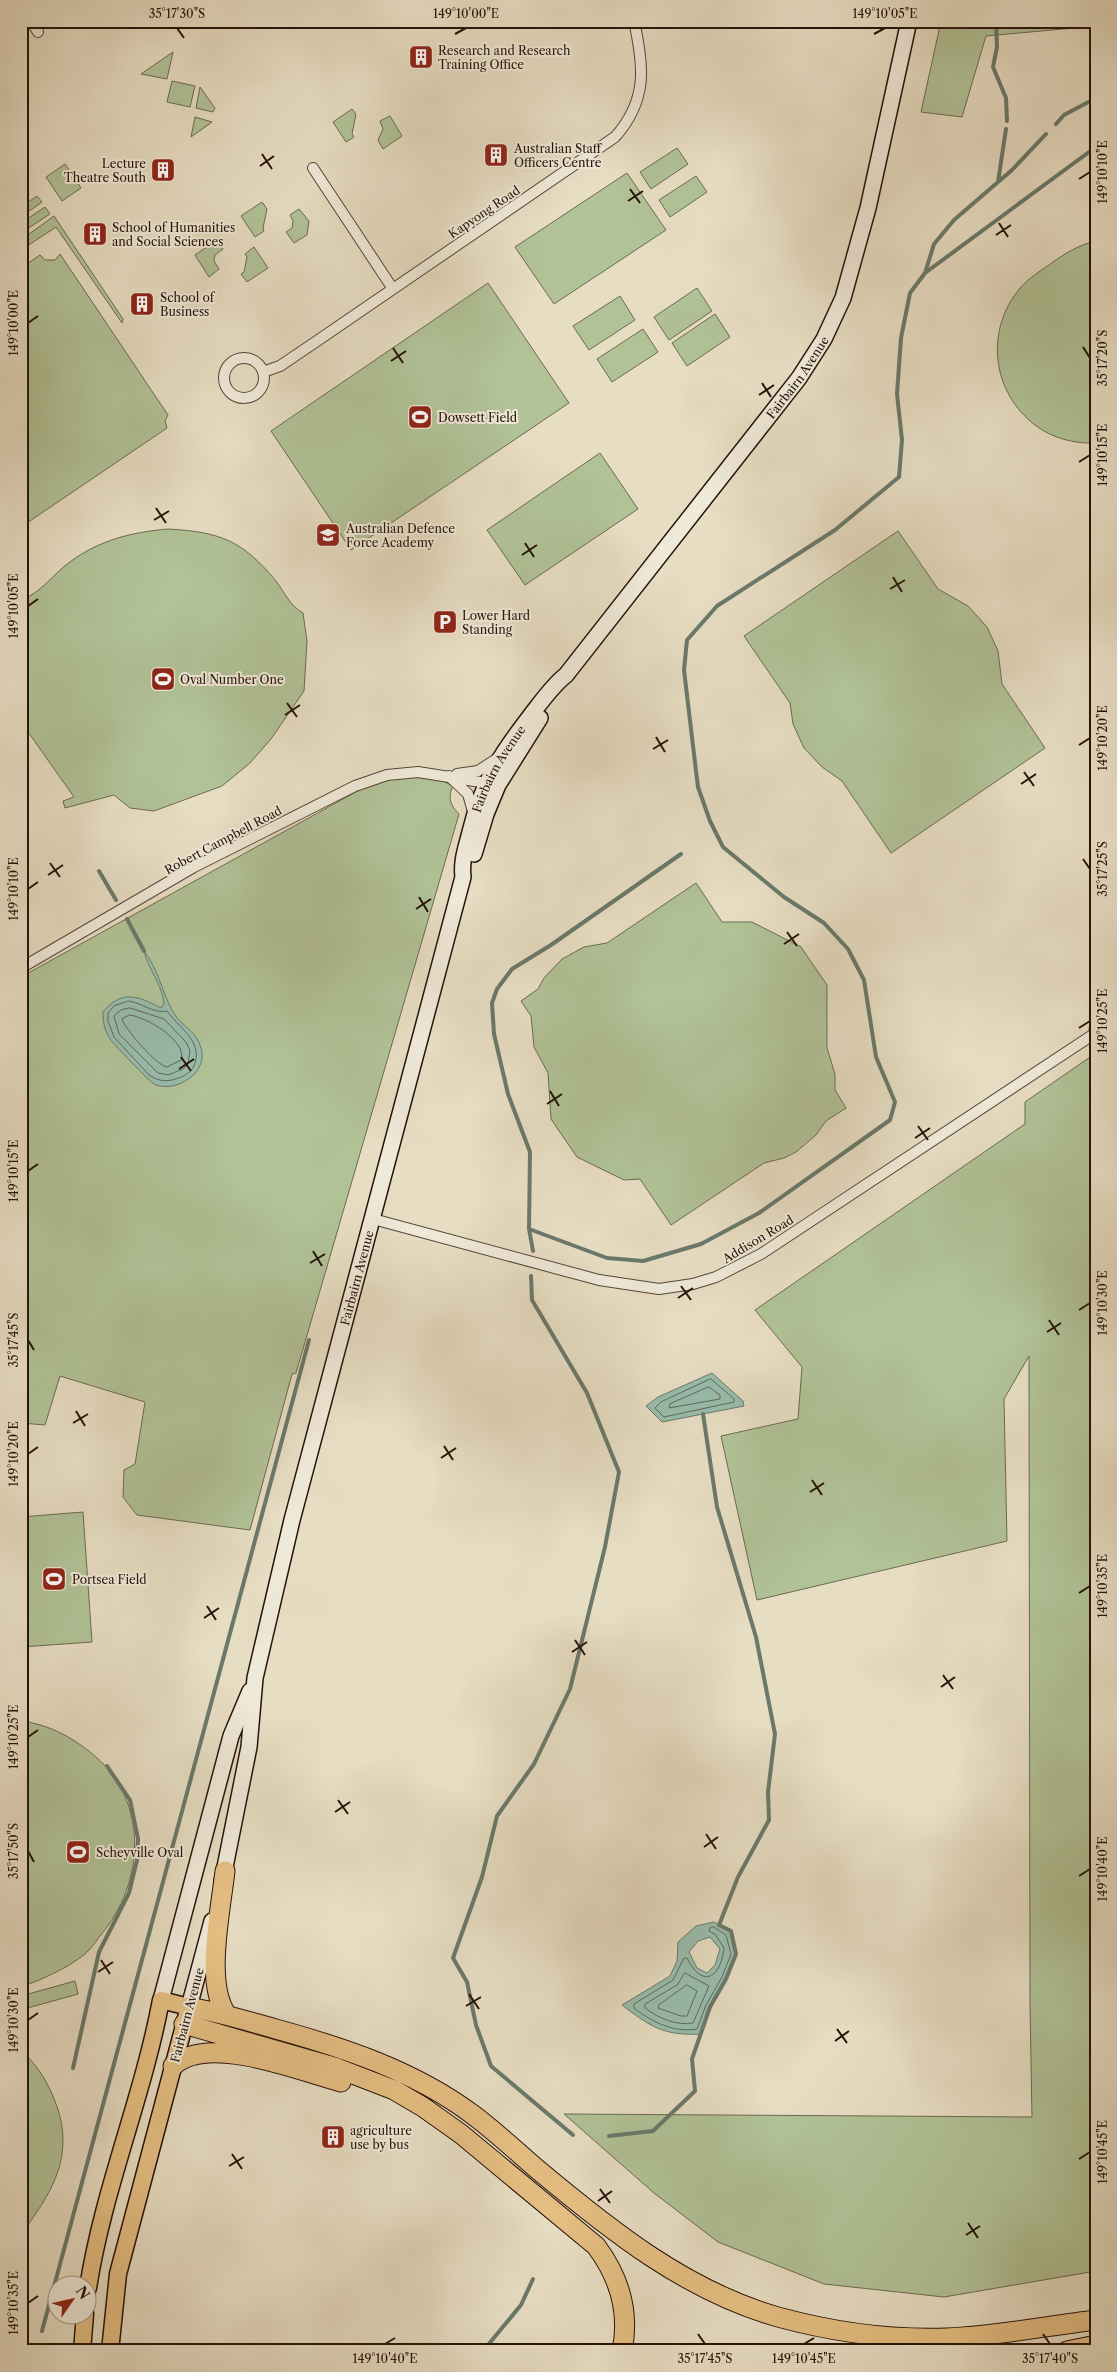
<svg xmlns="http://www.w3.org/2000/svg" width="1117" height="2372" font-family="'Libre Caslon Text',serif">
<rect width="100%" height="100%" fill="#e7ddc3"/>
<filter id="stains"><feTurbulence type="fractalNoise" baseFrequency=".004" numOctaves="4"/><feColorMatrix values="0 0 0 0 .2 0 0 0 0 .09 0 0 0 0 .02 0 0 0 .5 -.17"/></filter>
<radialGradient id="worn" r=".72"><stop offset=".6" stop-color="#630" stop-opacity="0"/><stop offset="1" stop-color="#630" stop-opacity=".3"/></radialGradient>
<path fill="#b1c297" stroke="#6b6a50" d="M941 21H1096V26L986 36 962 117 921 112Z
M173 52 167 79 141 74Z
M172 81 195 86 190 107 167 102Z
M200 87 215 108 213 112 196 108Z
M352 109 356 114 352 134 354 137 346 142 333 122Z
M390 116 402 136 383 149 378 140 383 129 380 121Z
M195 117 212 122 191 137Z
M677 148 688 164 651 189 640 172Z
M65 164 81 188 62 201 46 177Z
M627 173 666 230 554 304 515 247Z
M696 176 707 192 670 217 659 200Z
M37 196 42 202 21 217V207Z
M262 202 267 209 263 228 264 231 255 237 241 216Z
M45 207 50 214 21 233V223Z
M299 209 309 221 307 235 294 243 286 232 292 228 293 221 290 215Z
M54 216 123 319 122 323 56 227 21 250V240Z
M217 240 223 249 215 255 214 261 219 269 209 277 195 255Z
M1096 241V443C1074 444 1052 438 1035 425 993 393 985 334 1017 292 1025 281 1037 273 1049 265 1064 254 1078 245 1096 241Z
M254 247 268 268 247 282 241 274 244 272 247 257 245 254Z
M60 254 168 415 165 421 167 428 21 527V268L40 255 45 260H55Z
M488 283 569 403 351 550 271 431Z
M697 288 712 311 669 340 654 317Z
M620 296 635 320 589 350 573 326Z
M715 314 730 337 687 366 672 343Z
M643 329 658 352 612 382 597 359Z
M600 453 638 509 525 585 487 530Z
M168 529C220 532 242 540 276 581 285 593 290 606 303 613L307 641 304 691 271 739 250 763 222 786 154 811 130 808 114 795 65 808 63 801 74 797 21 722V600C41 593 53 574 70 562 99 540 133 532 168 529Z
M898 531 938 589 968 606 987 627 998 651 1002 684 1045 748 891 853 842 781 822 767 804 748 793 724 790 703 744 636Z
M417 777 441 780 453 786C447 798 451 806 459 814L296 1373 292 1374 250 1530 137 1515 123 1497 124 1470 135 1464 145 1402 60 1376 45 1425 21 1423V977L363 788 388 779Z
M696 883 722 922H752L801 947 827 985V1048L835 1074V1090L846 1108 826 1121 816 1135 796 1152 784 1158 764 1163 671 1225 640 1179 624 1180 577 1157 551 1119 548 1073 534 1047 531 1016 521 1001 538 989 544 978 562 959 584 947 607 943Z
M1096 1053V2271L944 2297 824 2284 718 2242 654 2193 564 2114 1032 2117 1030 2004 1029 1356 1004 1399 1007 1541 757 1600 721 1436 798 1419 802 1367 755 1310 1025 1124V1102Z
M83 1512 92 1642 21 1647V1517Z
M21 1721C47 1724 70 1736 90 1752 147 1796 147 1876 104 1931 98 1938 92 1948 85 1954 66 1969 43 1979 21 1987Z
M75 1981 78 1994 24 2009 21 1996Z
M21 2051C35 2062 45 2078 52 2094 77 2150 56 2188 21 2234Z"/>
<path fill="#98bdad" stroke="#6a796b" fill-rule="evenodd" d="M144 951C158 969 162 992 173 1012 181 1026 197 1031 201 1048 209 1073 175 1094 154 1084 149 1081 111 1042 109 1037 104 1029 103 1021 103 1012 122 989 138 996 161 1008L164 1004C163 986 148 969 144 951Z
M712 1373 743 1401 744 1406 662 1422 646 1406 658 1397Z
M714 1922 731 1931 736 1954 726 1979 710 2007 701 2034C664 2036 651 2027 622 2005L670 1976 677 1961 678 1942 696 1926ZM710 1937 720 1949 715 1965 707 1973 697 1968 689 1952 698 1941Z"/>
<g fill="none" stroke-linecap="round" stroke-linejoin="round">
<path stroke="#5e685b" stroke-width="1" d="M129 1001C142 1003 154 1014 167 1011 178 1027 202 1040 195 1063 193 1071 186 1075 179 1078 167 1082 160 1082 149 1075L114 1037 108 1021V1013L114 1006Z
M130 1008 164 1019 186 1042 190 1051 188 1064 183 1069 168 1075 158 1073 119 1034 114 1016 121 1010Z
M130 1015C146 1017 188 1041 181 1060L167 1067C157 1066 124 1028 122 1019Z
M711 1379 734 1399V1402L664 1417 655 1408 661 1402Z
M709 1387 720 1395V1399L669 1408 670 1404Z
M714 1927 726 1935 731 1954 722 1977 706 2005 697 2029C674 2033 652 2022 634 2008V2004L673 1980 684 1958H687C703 1990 721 1977 724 1948L715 1934 709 1931 710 1928Z
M685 1973 709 1986 693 2023C676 2026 658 2018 645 2008V2004L677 1985Z
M687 1985 697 1991 687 2016H681L658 2008 659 2005Z"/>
<path stroke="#6a796b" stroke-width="4" d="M996 21 997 47 993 67 1006 98 1007 121
M1056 124 1064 115 1096 98
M998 182 1006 129
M925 273 934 244 954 220 1012 170 1046 134
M681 854 551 945 512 969 497 989 492 1003 494 1034 508 1094 530 1152 529 1229 607 1258 643 1261 701 1244 759 1213 890 1120 895 1102 876 1057 864 980 848 949 824 923 784 897 723 847 710 821 698 787 696 771 684 670 687 640 717 606 835 530 899 477 902 440 897 394 901 338 910 293 925 273 1089 152 1096 151
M99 871 116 900
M127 919 144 951
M529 1229 533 1251
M531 1276 532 1300 587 1393 619 1472 605 1547 570 1689 534 1764 497 1816 482 1877 453 1958 467 1982 476 2025 491 2066 573 2135
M73 2068 99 1952 129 1893 137 1860 138 1839 130 1800 107 1766
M609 2136 653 2131 695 2091 692 2059 710 2007 726 1979 736 1954 731 1931 719 1925 738 1877 769 1820 768 1792 775 1734 756 1637 717 1507 703 1414
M42 2331 309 1340
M483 2351 521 2305 533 2279"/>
<defs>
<path id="street" d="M31 21 38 32
M313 168 393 289
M224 378a20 20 0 1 1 40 0a20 20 0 1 1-40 0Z
M263 372 280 366 314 343 615 137C648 100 644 66 634 21
M457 774 478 771 498 758
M449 776 468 794 474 815
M21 968 194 867 355 786 387 775 418 772 493 784
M373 1219 599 1280 659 1289 693 1284 716 1277 761 1254 1094 1034 1096 1019"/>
<g id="secondary">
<path d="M474 854 486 814 498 785 540 718"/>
<path id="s1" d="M222 1882 249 1747 255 1678 292 1520 463 877C461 861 466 848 470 832 482 783 500 755 531 715 542 701 552 686 566 675L799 378 824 339 843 298 868 208 909 21"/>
<path d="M161 2000 231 1736 250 1691"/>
<path d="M189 2007 212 1921"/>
</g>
<path id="primary" d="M88 2288C103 2190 143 2097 161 2000L189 2007 118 2274 110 2351
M82 2351 85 2314"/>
<path id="highway" d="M225 1871C221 1909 204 1984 227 2015
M189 2007C218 2012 247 2021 276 2029 345 2048 414 2071 472 2114 495 2131 516 2151 537 2169 610 2230 686 2291 778 2317 833 2332 890 2340 947 2338 996 2336 1047 2326 1096 2320
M184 2024 337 2068 394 2090 423 2107 461 2134 596 2246C620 2278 630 2312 622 2351
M173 2066C208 2033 299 2071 341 2082
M1067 2351 1096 2345"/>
</defs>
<use href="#street" stroke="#564538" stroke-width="12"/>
<use href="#secondary" stroke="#251209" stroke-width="18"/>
<use href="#primary" stroke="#251209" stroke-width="19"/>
<use href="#highway" stroke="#251209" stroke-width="21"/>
<use href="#street" stroke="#efe9d8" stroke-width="10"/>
<use href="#secondary" stroke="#efe9d8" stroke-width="15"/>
<use href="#primary" stroke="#e4be82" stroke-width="16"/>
<use href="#highway" stroke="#e4be82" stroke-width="19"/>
</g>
<path fill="none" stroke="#251209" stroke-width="2" d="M177 28 184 38M455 34 466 28M874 34 885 28M262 154 272 169M260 166 274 156M1079 179 1090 172M630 189 640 203M628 201 643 191M999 223 1008 237M996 235 1011 225M28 323 38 316M1083 347 1090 358M393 348 403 363M391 361 406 351M762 383 771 397M759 395 774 385M1079 462 1090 455M156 508 166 523M154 520 169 511M525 543 534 557M522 555 537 545M893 577 902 592M890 589 905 580M28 606 38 599M287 703 297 717M285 715 300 705M656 737 665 752M1079 745 1090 738M653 749 668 740M1024 772 1034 786M1021 784 1036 774M1083 859 1090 869M50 863 60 877M48 875 63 865M28 889 38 882M419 897 428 912M416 909 431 899M787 932 797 946M784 944 799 934M1079 1028 1090 1021M181 1057 191 1071M179 1069 194 1059M550 1091 559 1106M547 1104 562 1094M918 1126 928 1140M915 1138 930 1128M28 1171 38 1164M313 1251 322 1266M310 1263 325 1254M681 1286 691 1300M678 1298 693 1288M1079 1310 1090 1303M1049 1320 1059 1335M1047 1332 1061 1323M28 1340 34 1350M76 1411 85 1426M73 1423 88 1414M444 1446 453 1460M28 1454 38 1447M441 1458 456 1448M812 1480 822 1495M810 1492 824 1483M1079 1593 1090 1586M207 1606 216 1620M204 1618 219 1608M575 1640 585 1655M572 1652 587 1642M943 1675 953 1689M941 1687 955 1677M28 1737 38 1730M338 1800 348 1814M335 1812 350 1802M706 1834 716 1849M704 1847 718 1837M28 1851 34 1862M1079 1876 1090 1869M101 1960 110 1974M98 1972 113 1962M469 1994 479 2009M466 2006 481 1997M28 2020 38 2013M837 2029 847 2043M835 2041 849 2031M232 2154 242 2169M1079 2159 1090 2152M229 2166 244 2157M600 2189 610 2203M598 2201 612 2191M968 2223 978 2238M966 2235 980 2226M28 2303 38 2296M698 2334 705 2344M1043 2334 1050 2344M385 2344 395 2338M804 2344 814 2338"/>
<defs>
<symbol id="building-square" viewBox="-11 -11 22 22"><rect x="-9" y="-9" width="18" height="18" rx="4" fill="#8f2418" stroke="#efe9d8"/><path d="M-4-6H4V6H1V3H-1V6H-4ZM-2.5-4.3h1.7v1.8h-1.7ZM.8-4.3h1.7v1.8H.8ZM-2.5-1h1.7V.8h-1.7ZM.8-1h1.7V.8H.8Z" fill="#fff"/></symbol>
<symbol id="stadium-square" viewBox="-11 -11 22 22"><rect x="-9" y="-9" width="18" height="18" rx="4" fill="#8f2418" stroke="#efe9d8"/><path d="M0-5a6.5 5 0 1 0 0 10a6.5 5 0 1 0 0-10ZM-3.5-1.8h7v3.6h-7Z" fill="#fff"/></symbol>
<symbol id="university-square" viewBox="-11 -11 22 22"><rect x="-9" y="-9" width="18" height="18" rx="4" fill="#8f2418" stroke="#efe9d8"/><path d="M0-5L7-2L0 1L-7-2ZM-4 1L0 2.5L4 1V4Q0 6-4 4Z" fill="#fff"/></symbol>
<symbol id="parking-square" viewBox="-11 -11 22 22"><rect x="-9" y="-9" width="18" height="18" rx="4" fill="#8f2418" stroke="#efe9d8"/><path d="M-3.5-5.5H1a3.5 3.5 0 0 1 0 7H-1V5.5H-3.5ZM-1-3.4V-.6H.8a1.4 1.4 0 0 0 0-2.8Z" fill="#fff"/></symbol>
</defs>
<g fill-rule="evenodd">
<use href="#building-square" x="407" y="43" width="28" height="28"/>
<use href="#building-square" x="482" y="141" width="28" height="28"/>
<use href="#building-square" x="149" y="156" width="28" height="28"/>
<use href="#building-square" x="81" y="220" width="28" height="28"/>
<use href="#building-square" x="128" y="290" width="28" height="28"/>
<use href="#stadium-square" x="406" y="403" width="28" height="28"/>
<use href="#university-square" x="314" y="521" width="28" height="28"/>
<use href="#parking-square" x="431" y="608" width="28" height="28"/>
<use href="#stadium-square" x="149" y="665" width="28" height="28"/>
<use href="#stadium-square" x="40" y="1565" width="28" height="28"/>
<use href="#stadium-square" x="64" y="1838" width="28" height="28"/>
<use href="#building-square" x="319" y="2123" width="28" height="28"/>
</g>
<g text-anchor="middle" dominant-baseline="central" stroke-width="4" stroke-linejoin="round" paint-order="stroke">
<g font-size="12" fill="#251209" stroke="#efe9d8" text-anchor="start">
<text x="438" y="50">Research and Research<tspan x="438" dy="14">Training Office</tspan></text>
<text x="514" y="148">Australian Staff<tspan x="514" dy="14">Officers Centre</tspan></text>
<text x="146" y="163" text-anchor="end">Lecture<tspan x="146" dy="14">Theatre South</tspan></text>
<text x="112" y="227">School of Humanities<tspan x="112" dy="14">and Social Sciences</tspan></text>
<text x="160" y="297">School of<tspan x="160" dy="14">Business</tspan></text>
<text x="438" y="417">Dowsett Field</text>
<text x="346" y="528">Australian Defence<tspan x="346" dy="14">Force Academy</tspan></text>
<text x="462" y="615">Lower Hard<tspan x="462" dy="14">Standing</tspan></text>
<text x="180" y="679">Oval Number One</text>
<text x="72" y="1579">Portsea Field</text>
<text x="96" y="1852">Scheyville Oval</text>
<text x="350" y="2130">agriculture<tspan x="350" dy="14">use by bus</tspan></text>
</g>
<g font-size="12" fill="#251209" stroke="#efe9d8">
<text transform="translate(484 212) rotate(-34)">Kapyong Road</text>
<text stroke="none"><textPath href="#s1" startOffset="1644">Fairbairn Avenue</textPath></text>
<text stroke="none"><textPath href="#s1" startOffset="1150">Fairbairn Avenue</textPath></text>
<text transform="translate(223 840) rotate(-28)">Robert Campbell Road</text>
<text transform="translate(758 1239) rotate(-31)">Addison Road</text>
<text stroke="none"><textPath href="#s1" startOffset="620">Fairbairn Avenue</textPath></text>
<text transform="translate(187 2015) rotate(-75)">Fairbairn Avenue</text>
</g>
</g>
<rect width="1117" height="2372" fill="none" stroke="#e7ddc3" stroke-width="55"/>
<g transform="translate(72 2300) rotate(56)"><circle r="24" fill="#efe9d8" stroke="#9e9385"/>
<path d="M0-4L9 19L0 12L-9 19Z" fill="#8f2418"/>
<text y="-8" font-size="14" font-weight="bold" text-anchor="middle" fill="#251209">N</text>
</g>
<rect x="28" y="28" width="1062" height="2316" fill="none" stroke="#251209" stroke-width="2"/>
<g font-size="12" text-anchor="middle" fill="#251209">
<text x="177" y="18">35°17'30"S</text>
<text x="466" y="18">149°10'00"E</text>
<text x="885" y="18">149°10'05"E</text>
<text transform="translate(1103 172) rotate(-90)" y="4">149°10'10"E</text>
<text transform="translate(14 323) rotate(-90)" y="4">149°10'00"E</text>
<text transform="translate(1103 358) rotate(-90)" y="4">35°17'20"S</text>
<text transform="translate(1103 455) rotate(-90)" y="4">149°10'15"E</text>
<text transform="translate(14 606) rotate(-90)" y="4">149°10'05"E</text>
<text transform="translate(1103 738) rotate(-90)" y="4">149°10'20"E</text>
<text transform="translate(1103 869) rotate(-90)" y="4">35°17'25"S</text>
<text transform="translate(14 889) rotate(-90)" y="4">149°10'10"E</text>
<text transform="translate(1103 1021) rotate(-90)" y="4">149°10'25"E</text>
<text transform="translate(14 1171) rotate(-90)" y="4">149°10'15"E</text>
<text transform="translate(1103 1303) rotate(-90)" y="4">149°10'30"E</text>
<text transform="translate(14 1340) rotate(-90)" y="4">35°17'45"S</text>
<text transform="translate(14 1454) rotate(-90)" y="4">149°10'20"E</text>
<text transform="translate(1103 1586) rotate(-90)" y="4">149°10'35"E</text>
<text transform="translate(14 1737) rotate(-90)" y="4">149°10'25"E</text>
<text transform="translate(14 1851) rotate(-90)" y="4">35°17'50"S</text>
<text transform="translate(1103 1869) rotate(-90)" y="4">149°10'40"E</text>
<text transform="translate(14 2020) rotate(-90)" y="4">149°10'30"E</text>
<text transform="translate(1103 2152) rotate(-90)" y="4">149°10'45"E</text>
<text transform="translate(14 2303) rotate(-90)" y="4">149°10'35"E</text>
<text x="385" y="2363">149°10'40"E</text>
<text x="705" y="2363">35°17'45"S</text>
<text x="804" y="2363">149°10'45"E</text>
<text x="1050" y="2363">35°17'40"S</text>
</g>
<rect width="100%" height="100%" filter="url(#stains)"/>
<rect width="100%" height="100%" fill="url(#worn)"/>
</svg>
